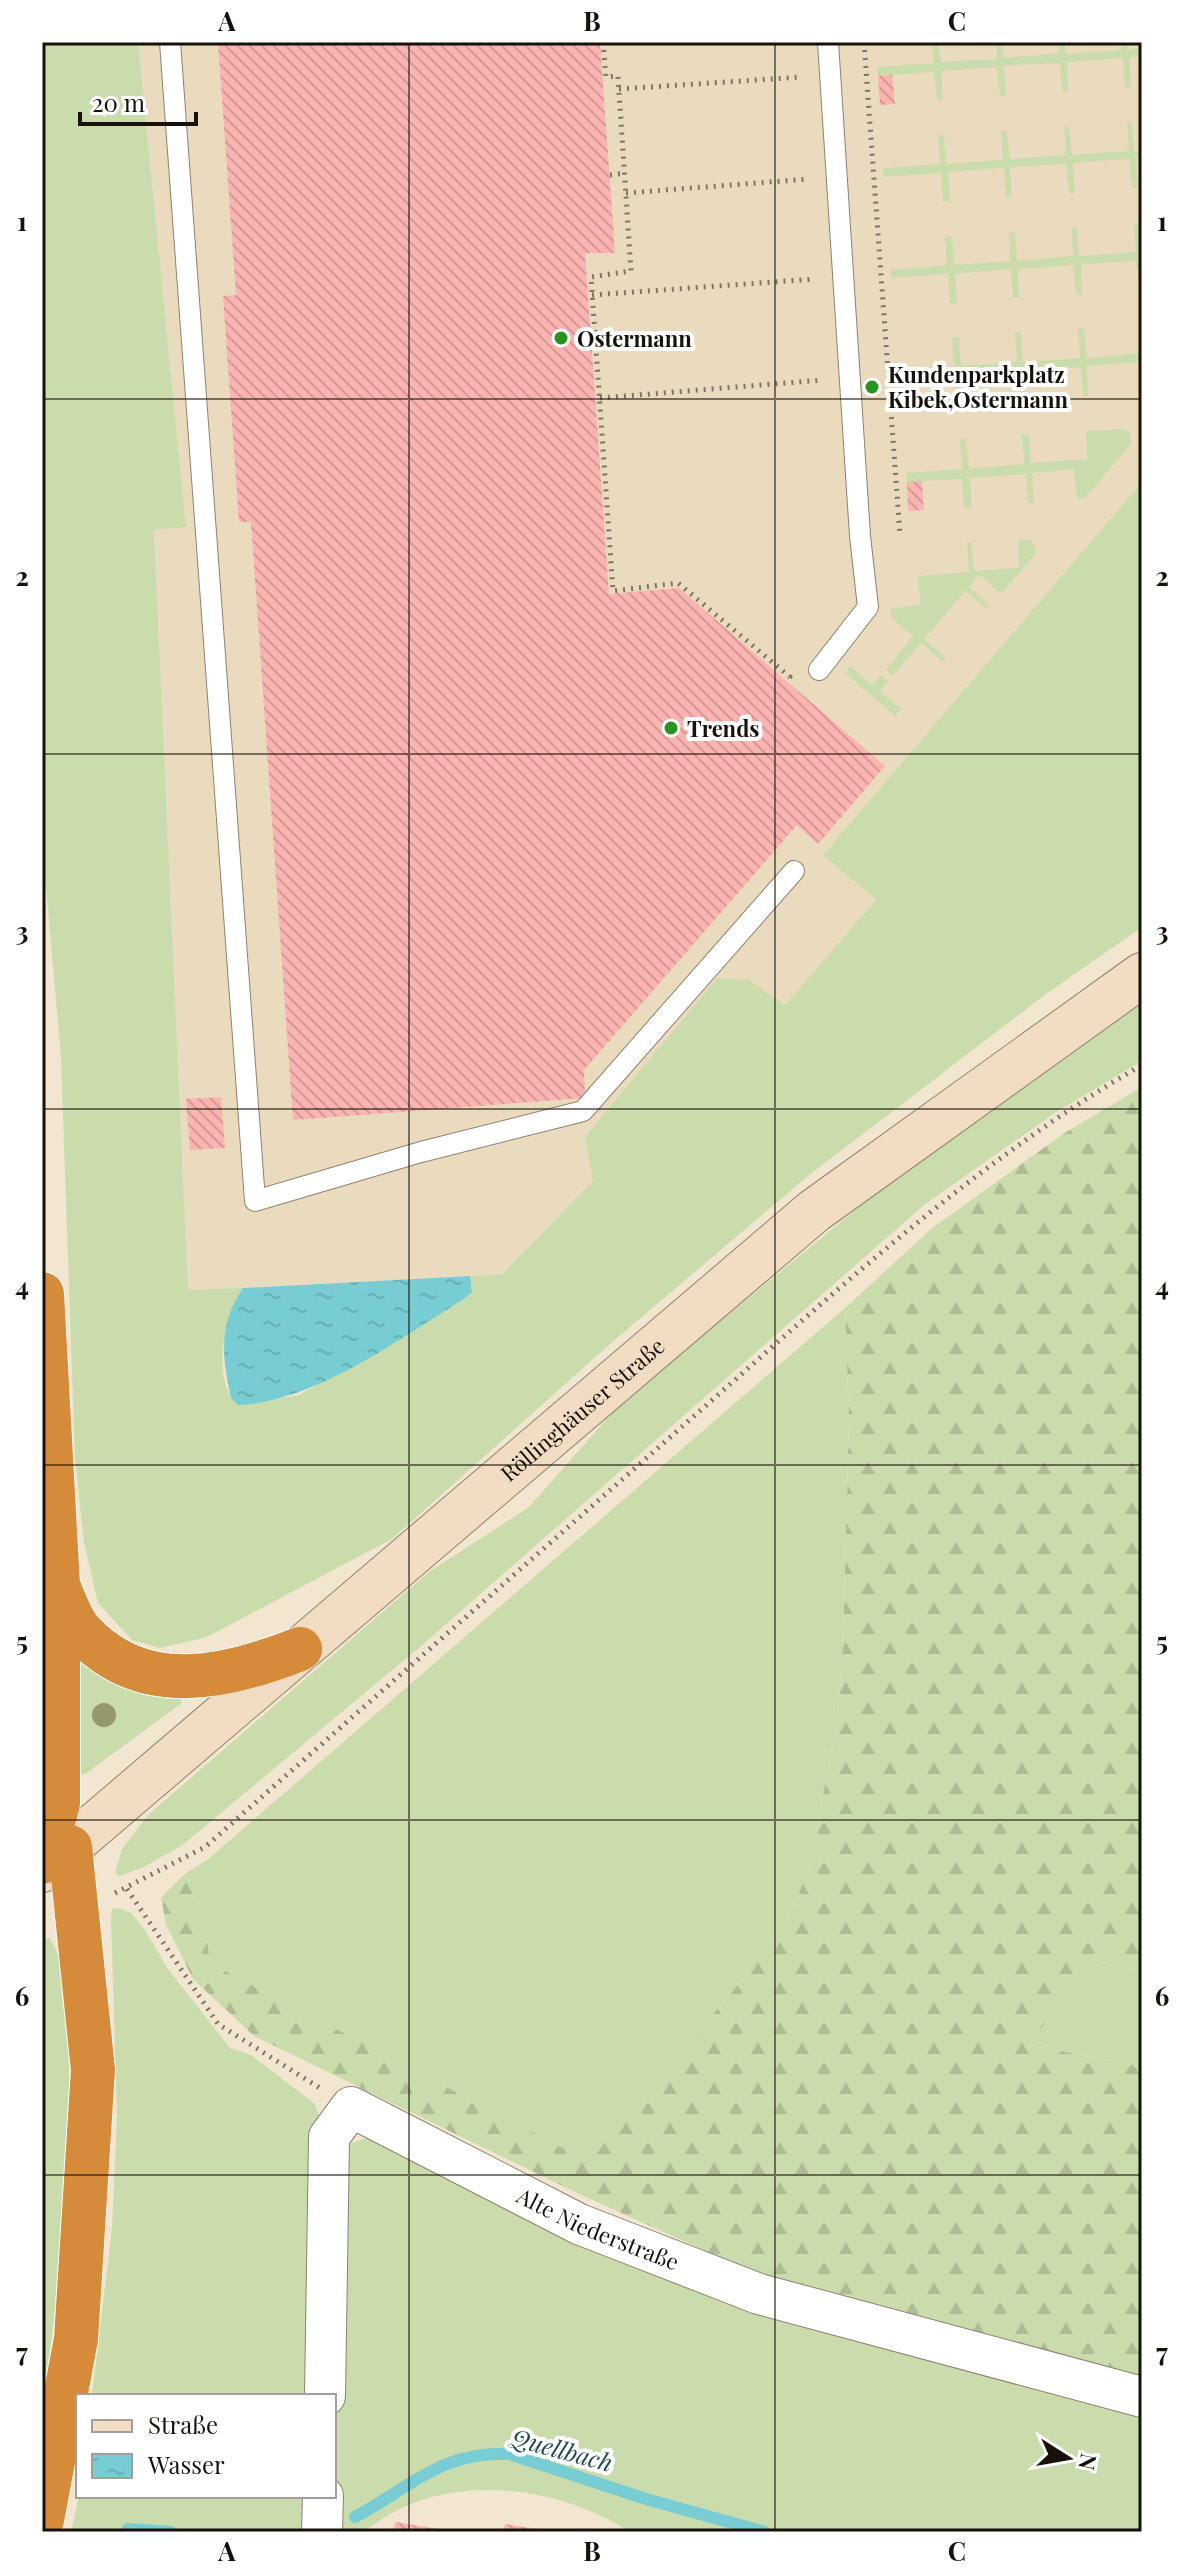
<svg xmlns="http://www.w3.org/2000/svg" width="1184" height="2574" font-family="'Playfair Display',serif">
<defs>
<pattern id="forest-firs" width="22" height="20" patternUnits="userSpaceOnUse" patternTransform="scale(2)"><rect width="22" height="20" fill="#cadcac"/><path d="M5 1l3.5 6h-7zM16 11l3.5 6h-7z" fill="#adbc93"/></pattern>
<pattern id="water-ripples" width="26" height="14" patternUnits="userSpaceOnUse" patternTransform="scale(2)"><rect width="26" height="14" fill="#77cdd3"/><path d="M2 4q2-2 4 0t4 0M15 11q2-2 4 0t4 0" fill="none" stroke="#66afb4"/></pattern>
<pattern id="building-back-hatch" width="6" height="6" patternUnits="userSpaceOnUse" patternTransform="scale(2)"><rect width="6" height="6" fill="#fbb4b1"/><path d="M-1 5l2 2M0 0l6 6M5-1l2 2" fill="none" stroke="#d69a97"/></pattern>
</defs>
<rect width="100%" height="100%" fill="#f3e6d0"/>
<path fill="#ebdbbe" d="M138 42H1142V482L823 855 876 900 785 1006 749 980 593 1181 501 1274 188 1291 154 530 186 527Z"/>
<path fill="#cadcac" d="M42 42H138L186 527 154 530 188 1290 243 1288C225 1316 210 1380 238 1405L299 1395 464 1299 472 1291 470 1276 502 1274 593 1181 585 1137 717 978 749 980 785 1005 876 900 823 855 1142 482V927L1046 994 808 1176 610 1344 392 1539 207 1637 160 1648 132 1640 98 1603 84 1542 75 1458 61 1058 42 840Z
M932 42H938L941 62 997 59 996 42H1002L1004 58 1059 53V42H1064L1066 54 1122 50V42H1127L1128 49 1142 48V57L1130 58 1131 87H1125L1123 58 1067 62 1068 91H1062L1060 63 1004 66 1006 96H1000L997 67 941 71 943 100 937 101 934 72 878 76 877 67 934 63Z
M1127 122H1132L1134 151H1142V158L1136 159 1138 188 1132 189 1129 159 1073 163 1075 193H1069L1066 164 1010 167 1012 197H1006L1004 168 948 172 950 202 943 201 941 173 884 177 883 168 940 164 938 136 944 135 946 164 1003 160 1001 131H1007L1010 159 1066 155 1064 126H1069L1072 155 1129 151Z
M1134 223H1139L1142 290H1139L1136 261 1081 264 1082 294H1076L1073 265 1018 269 1019 298H1013L1011 269 955 274 957 303H950L948 274 891 278V270L947 265 945 237 952 236 954 265 1010 261 1009 233 1015 232 1017 261 1073 256 1072 228 1077 227 1079 256 1136 252Z
M1078 328 1084 329 1087 358 1142 353V362L1087 366 1088 396H1083L1081 367 1025 371 1026 401 1020 400 1017 371 962 376 963 405 957 406 955 376 898 380 897 370 954 366 952 337H959L961 366 1017 362 1015 333 1021 332 1023 362 1080 358Z
M1121 429 1130 432 1131 444 1085 498 1077 499 1074 469 1032 473 1034 502 1028 503 1026 474 970 478 972 507H964L962 479 907 482 906 473 962 469 960 439H966L969 469 1024 464 1022 435H1029L1031 463 1087 459 1086 431Z
M1018 539 1033 541 1036 553 1001 594 979 575 969 587 990 606 987 609 965 591 924 639 946 658 943 662 921 643 892 676 886 670 913 636 891 617V608L920 605 918 576 969 572 967 542H971L974 571 1019 568Z
M850 666 872 685 881 675 888 681 880 691 901 709 895 716 845 673Z
M1142 1003V1061L1056 1112 924 1205 421 1646 184 1844 144 1867 120 1876 115 1873 122 1849 148 1815 429 1572 529 1507 619 1405 866 1201 990 1102Z
M845 1308 849 1421 843 1646 838 1718 808 1871 794 1905 758 1961 589 2163 210 1963 205 1924 186 1873 207 1860Z
M84 1658 180 1695 182 1703 85 1774 77 1773 76 1661Z
M119 1908 131 1913 143 1927 168 1969 230 2048 251 2055 315 2104 319 2116 312 2143 309 2396H92L112 2228 117 2115 111 1920 112 1909Z
M49 1937C66 1963 65 1993 67 2024 76 2153 59 2285 42 2413V1941Z
M1092 1959 1142 1971V2067L1029 2045Z
M372 2136 1142 2411V2532H630C553 2482 437 2470 364 2532H331L343 2152 352 2143Z
M79 2496H309L308 2532H71Z"/>
<path fill="url(#forest-firs)" d="M1142 1087V1971L1092 1959 1029 2045 1142 2067V2383L812 2299 577 2193 254 2036 193 1979 166 1925 161 1897 186 1873 205 1924 210 1963 589 2162 758 1961 794 1905 808 1871 838 1718 843 1646 849 1421 845 1308 931 1229 1063 1134Z"/>
<path fill="url(#water-ripples)" d="M470 1276 472 1292 464 1299C397 1340 317 1401 238 1405L231 1398C222 1357 218 1325 243 1288Z"/>
<g fill="none" stroke-linecap="round" stroke-linejoin="round">
<path stroke="#77cdd3" stroke-width="12" d="M355 2517C411 2487 441 2451 509 2454L646 2499 765 2532
M128 2529 171 2532"/>
</g>
<path fill="url(#building-back-hatch)" d="M218 42H600L615 253H585L609 594 679 588 885 766 818 844 797 825 584 1070 585 1098 293 1120 251 522H239L223 296 236 295Z
M892 75 895 104 880 105 878 76Z
M922 481 924 510 908 511 907 482Z
M221 1097 225 1148 190 1150 186 1099Z
M395 2522 444 2530V2532H393Z
M505 2524 543 2530 542 2532H504Z"/>
<g fill="none" stroke-linecap="round" stroke-linejoin="round">
<defs>
<path id="lane" d="M170 42 255 1201 421 1152 583 1111 794 871
M819 670 868 607 860 536 828 42"/>
<g id="street">
<path id="s1" d="M325 2396 329 2137 351 2107 579 2224 759 2294 1142 2397"/>
<path d="M322 2532 323 2496"/>
</g>
<g id="secondary">
<path id="s2" d="M42 1870 814 1211 1142 975"/>
</g>
<path id="highway" d="M42 1294 58 1585C64 1599 70 1618 80 1630 141 1699 226 1678 300 1649
M42 1862 58 1803V1595
M42 2520 76 2339 93 2070 70 1847"/>
</defs>
<use href="#lane" stroke="#8e826e" stroke-width="22"/>
<use href="#street" stroke="#8e826e" stroke-width="42"/>
<use href="#secondary" stroke="#8e826e" stroke-width="46"/>
<use href="#highway" stroke="#fff" stroke-width="46"/>
<path stroke="#7d7567" stroke-width="5" stroke-dasharray="2 6" stroke-linecap="butt" d="M603 42 606 77 618 76 631 271 591 277 613 591 678 583 790 677 786 681
M864 42 900 535
M619 89 802 77
M610 175 625 173
M626 193 809 179
M592 295 815 279
M600 398 823 380
M127 1889 218 2024 320 2088
M115 1893 205 1847C368 1703 531 1560 693 1417 836 1291 977 1160 1142 1065"/>
<use href="#lane" stroke="#fff" stroke-width="20"/>
<use href="#street" stroke="#fff" stroke-width="40"/>
<use href="#secondary" stroke="#f2dcc4" stroke-width="44"/>
<use href="#highway" stroke="#d58b3a" stroke-width="44"/>
</g>
<circle fill="#94986c" cx="104" cy="1715" r="12"/>
<path fill="none" stroke="#16110a" stroke-width="2" stroke-opacity="0.55" d="M409 42V2532M775 42V2532M42 399H1142M42 754H1142M42 1109H1142M42 1465H1142M42 1820H1142M42 2175H1142"/>
<g fill="#26941f" stroke="#fff" stroke-width="3">
<circle cx="561" cy="338" r="8"/>
<circle cx="872" cy="387" r="8"/>
<circle cx="671" cy="728" r="8"/>
</g>
<g text-anchor="middle" dominant-baseline="central" stroke-width="8" stroke-linejoin="round" paint-order="stroke">
<g font-size="22" font-weight="bold" fill="#16110a" stroke="#fff" text-anchor="start">
<text x="577" y="338">Ostermann</text>
<text x="888" y="374">Kundenparkplatz<tspan x="888" dy="25">Kibek,Ostermann</tspan></text>
<text x="687" y="728">Trends</text>
</g>
<g font-size="22" fill="#16110a" stroke="#fff">
<text stroke="none"><textPath href="#s2" startOffset="710">Röllinghäuser Straße</textPath></text>
<text stroke="none"><textPath href="#s1" startOffset="572">Alte Niederstraße</textPath></text>
</g>
<g font-size="24" font-style="italic" fill="#244c4f" stroke="#fff">
<text transform="translate(562 2449) rotate(15)">Quellbach</text>
</g>
</g>
<rect width="1184" height="2574" fill="none" stroke="#ffffff" stroke-width="88"/>
<rect x="76" y="2394" width="260" height="104" fill="#ffffff" stroke="#a2a09d" stroke-width="2"/>
<rect x="92" y="2420" width="40" height="12" fill="#f2dcc4" stroke="#a2a09d" stroke-width="2"/>
<text x="148" y="2434" font-size="24" fill="#16110a">Straße</text>
<rect x="92" y="2454" width="40" height="24" fill="url(#water-ripples)" stroke="#a2a09d" stroke-width="2"/>
<text x="148" y="2474" font-size="24" fill="#16110a">Wasser</text>
<g transform="translate(1068 2458) rotate(101)" stroke="#ffffff" stroke-width="6" paint-order="stroke">
<path d="M0-6L14 30L0 20L-14 30Z" fill="#16110a"/>
<text y="-12" font-size="22" font-weight="bold" text-anchor="middle" fill="#16110a">N</text>
</g>
<path d="M80 112v12h116v-12" fill="none" stroke="#16110a" stroke-width="4"/>
<text x="92" y="112" font-size="24" fill="#16110a" stroke="#ffffff" stroke-width="6" paint-order="stroke">20 m</text>
<rect x="44" y="44" width="1096" height="2486" fill="none" stroke="#16110a" stroke-width="3"/>
<g font-size="26" text-anchor="middle" font-weight="bold" fill="#16110a">
<text x="227" y="31">A</text>
<text x="592" y="31">B</text>
<text x="957" y="31">C</text>
<text x="22" y="231">1</text>
<text x="1162" y="231">1</text>
<text x="22" y="586">2</text>
<text x="1162" y="586">2</text>
<text x="22" y="941">3</text>
<text x="1162" y="941">3</text>
<text x="22" y="1296">4</text>
<text x="1162" y="1296">4</text>
<text x="22" y="1651">5</text>
<text x="1162" y="1651">5</text>
<text x="22" y="2006">6</text>
<text x="1162" y="2006">6</text>
<text x="22" y="2362">7</text>
<text x="1162" y="2362">7</text>
<text x="227" y="2561">A</text>
<text x="592" y="2561">B</text>
<text x="957" y="2561">C</text>
</g>
</svg>
